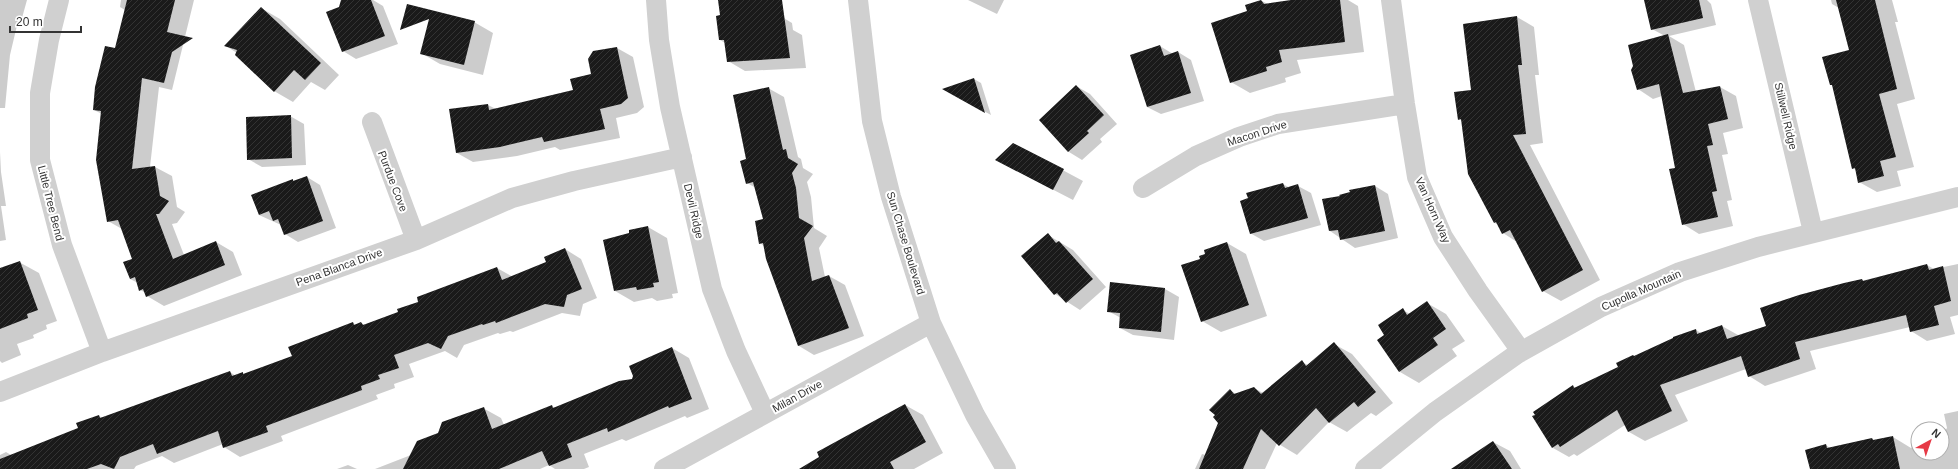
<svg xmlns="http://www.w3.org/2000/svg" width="1958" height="469" font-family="Arial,sans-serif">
<defs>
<pattern id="building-hatch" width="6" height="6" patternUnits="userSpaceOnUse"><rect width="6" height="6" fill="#1a1a1a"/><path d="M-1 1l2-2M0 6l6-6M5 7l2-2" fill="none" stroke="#333"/></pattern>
</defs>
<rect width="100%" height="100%" fill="#fff"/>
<path fill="#0003" d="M0 0H27L22 18 19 17 10 55 5 108H0V126Z
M121 0H194L172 90 159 87 150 167H155L172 176 177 207 185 212 177 223 172 224 184 255 216 242 233 252 242 275 164 306 147 296 146 293 140 290 138 283 130 279 133 259 122 229 108 221 102 114 94 110 115 49 125 10 120 7Z
M344 0H373L383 6 398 44 356 59 343 51Z
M719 0H775L777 14 792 23 793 30 802 35 806 68 745 71 728 61 725 43 720 40 721 16Z
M968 0H1004L997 14Z
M1298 0H1348L1358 6 1364 52 1297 60 1301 73 1285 78 1286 82 1250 93 1231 82 1249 12 1246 6 1262 1 1268 4Z
M1645 0H1707L1711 4 1716 25 1669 36 1684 45 1696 92 1720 87 1736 96 1743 128 1723 133 1728 154 1722 155 1732 200 1727 201 1733 226 1699 234 1683 224 1676 168 1662 96 1653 99 1638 89 1665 36 1652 29Z
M1831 0H1892L1898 22H1895L1915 99 1897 104 1914 167 1897 171 1901 186 1877 192 1859 182 1856 170 1853 168 1850 51 1839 8 1832 4Z
M261 8 280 19 339 75 325 90 311 82 293 102 274 91 237 53 226 46Z
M1517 17 1534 27 1539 75H1535L1543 143 1530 145 1600 280 1561 301 1543 291 1517 242 1503 233 1498 225 1495 223 1469 174 1462 121 1459 119 1472 91Z
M474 22 493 33 483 75 440 64 421 53Z
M1160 46 1173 54 1178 52 1191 60 1204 101 1161 114 1147 107Z
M617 48 633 57 644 107 637 113 616 118 620 138 560 150 555 147 517 156 473 162 457 153 488 105 496 109 574 91 593 75Z
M974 79 981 83 991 115 945 90Z
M1076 86 1090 94 1117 124 1100 139 1102 142 1082 160 1069 152 1040 120Z
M768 88 784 97 798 157 801 159 803 168 813 174 807 182 811 197 814 228 827 236 819 248 825 277 829 276 845 285 864 336 814 355 799 346 764 246 760 243 764 220 756 188 747 183V160Z
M290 116 304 124 306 165 262 167 248 159Z
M1014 144 1083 181 1073 200 1015 170Z
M0 152 1 172 6 206H1L6 240 0 241Z
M307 177 320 185 336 228 298 242 285 234 281 225 259 215 252 196 293 180 295 182Z
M1283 184 1290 188 1298 186 1311 193 1321 225 1264 241 1250 233Z
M1375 186 1388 194 1398 238 1355 248 1330 231 1341 197Z
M648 227 667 238 678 293 672 294 673 298 657 301 652 298 634 302 615 291 630 234Z
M1048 235 1073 250 1106 287 1080 310 1055 294Z
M1227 243 1246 254 1267 316 1221 332 1202 321 1201 259Z
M565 249 581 259 597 298 583 304 580 316 562 313 513 332 510 331 500 334 498 333 464 345 457 358 445 351 409 364 414 377 394 384 395 388 376 395 378 399 281 436 283 441 240 457 224 447 223 444 174 463 162 456 136 466 134 469H0V455L6 452 11 455 79 429 99 416 103 418 230 372 236 376 243 373 245 375 293 357 353 323 356 325 361 323 365 325 399 312 497 268 513 277 547 263Z
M19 262 39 273 57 321 46 325 47 329 33 335 34 338 17 344 21 355 2 363 0 361V269Z
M1958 264V315L1950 317 1955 334 1927 341 1911 331 1910 327 1810 351 1816 369 1765 386 1749 376 1746 369 1675 395 1688 421 1645 441 1629 432 1625 425 1577 456 1574 454 1569 457 1553 448 1573 386 1576 388 1619 367 1635 357 1696 330 1701 333 1722 326 1738 335 1767 326 1799 296 1927 265 1934 269Z
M1111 284 1165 289 1179 297 1174 340 1133 335 1120 328 1121 318 1108 311Z
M1427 303 1446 314 1465 341 1452 349 1457 356 1419 383 1400 372 1378 340 1386 335 1403 310 1410 314Z
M1334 344 1352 354 1393 403 1376 416 1371 413 1347 432 1329 422 1297 455 1277 443 1265 469H1195L1202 454 1206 455 1219 423 1230 390 1236 394 1254 388 1263 393 1302 362 1308 365Z
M672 348 689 358 709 409 687 418 685 416 626 441 622 439 584 454 589 467 584 469H555L549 465 540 469H375L411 455 439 434 483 408 501 418 504 425 551 406 556 408 633 379Z
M905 405 923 415 943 453 914 469H801Z
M1958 411V469H1811L1826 445 1830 448 1872 439 1876 441 1893 437 1911 448 1918 447V453H1942V435L1947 428 1944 414Z
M1493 442 1510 451 1521 469H1456Z
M348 465 357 469H337Z"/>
<path fill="url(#building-hatch)" d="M127 0H175L167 32 193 38 172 52 164 83 142 78 132 169 155 166 160 196 169 201 159 214H156L173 259 216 241 225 265 146 297 143 289 139 291 135 277 130 279 123 262 132 259 118 220 107 222 96 160 101 111 93 110 95 87 105 46 115 48Z
M341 0H371L385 36 342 52 326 12 339 7Z
M718 0H782L790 58 727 62 724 40H719L716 16 720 15Z
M1261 0 1264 4 1291 0H1340L1345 42 1279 50 1282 62 1266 67 1267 71 1230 83 1211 23 1247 11 1245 5Z
M1644 0H1699L1703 18 1651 30Z
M1836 0H1875L1897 89 1879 94 1896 157 1880 161 1884 176 1858 183 1855 168 1852 169 1832 85H1830L1822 57 1849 50Z
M407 4 475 21 464 65 420 54 429 19 400 30Z
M261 7 321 63 305 80 294 70 274 92 235 55 237 50 224 46Z
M1517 16 1522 65H1518L1526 134 1513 135 1583 270 1542 292 1510 230 1502 234 1496 222 1494 223 1468 174 1461 119 1458 120 1454 92 1471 90 1463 24Z
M1668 34 1683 93 1720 86 1728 119 1708 124 1713 145 1707 146 1717 191 1712 192 1718 217 1682 225 1669 169 1675 168 1659 84 1637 90 1631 70 1633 66 1628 45Z
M1160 45 1164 56 1178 51 1191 93 1147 107 1130 55Z
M617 47 628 98 621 104 600 109 605 129 544 142 542 137 500 147 456 153 449 109 488 104 489 110 573 90 570 79 591 74 588 59 593 51Z
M974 78 985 113 942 89Z
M1076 85 1104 115 1087 131 1089 133 1068 152 1039 120Z
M769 87 783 150 786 149 788 158 798 164 792 173 796 188 799 218 813 226 804 238 812 281 829 275 849 328 798 346 766 259 763 243 759 244 755 221 763 219 753 182 746 184 740 161 746 159 733 95Z
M291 115 292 158 247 160 246 117Z
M1013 143 1064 169 1053 190 995 160Z
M307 176 323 221 284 235 278 219 273 221 269 211 259 215 251 195 293 179V181Z
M1283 183 1285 188 1298 184 1308 218 1250 234 1240 201 1248 198 1246 193Z
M1375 185 1385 231 1340 240 1338 230 1329 231 1322 199 1340 196 1339 195 1350 192 1349 190Z
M648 226 659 282 653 283 654 287 637 290 636 287 614 291 603 240 629 233V230Z
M1048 233 1056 243 1059 241 1093 279 1066 303 1057 293 1054 295 1021 256Z
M1227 242 1249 305 1201 322 1181 265 1200 259 1199 256 1205 254 1204 250Z
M565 248 582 289 567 295 564 307 545 304 496 323 495 321 483 325 482 324 448 336 441 349 428 343 394 355 399 368 378 375 380 379 361 386 362 390 266 426 268 432 223 448 218 431 157 454 153 444 120 457 114 469 101 464 87 469H0V459L78 428 76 423 99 415 100 418 230 371 232 376 243 372V374L292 356 288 347 353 322 354 325 361 322 363 325 398 312 397 309 418 302 417 297 497 267 502 280 546 262 544 257Z
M20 261 38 310 27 314 28 318 0 329V268Z
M1927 264 1929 270 1943 266 1951 301 1934 306 1939 325 1910 332 1906 315 1795 342 1800 359 1748 377 1741 356 1660 385 1672 411 1628 432 1617 410 1560 447 1558 444 1552 448 1532 416 1535 415 1533 412 1573 385 1574 388 1618 367 1616 363 1633 355 1634 356 1673 338V337L1696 329 1697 334 1722 325 1727 339 1766 326 1760 308 1799 295 1844 283 1862 279 1863 281Z
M1110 282 1165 288 1161 332 1119 328 1120 313 1107 312Z
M1427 301 1446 329 1433 338 1438 345 1399 372 1377 340 1384 335 1378 325 1403 308 1407 315Z
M1334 342 1376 392 1358 407 1354 402 1329 423 1316 408 1279 446 1261 429 1243 469H1199L1218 423 1213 417 1215 415 1209 410 1230 389 1234 394 1254 387 1261 394 1302 360 1306 366Z
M672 347 692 399 669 408 668 406 608 432 607 428 567 444 572 457 549 466 542 451 499 469H403L417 441 438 433 442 422 484 407 492 429 552 405 553 408 619 381 632 379 633 376 629 366Z
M905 404 926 442 890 462 894 469H799L819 457 817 452Z
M1893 436 1900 469H1810L1805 450 1826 444 1827 448 1872 438 1873 440Z
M1493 441 1512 469H1451Z"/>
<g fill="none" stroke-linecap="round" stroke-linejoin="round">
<path stroke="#d0d0d0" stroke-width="20" d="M59 0 49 40 40 93V160L62 245 102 352
M656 0 659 40 670 107 712 289 736 351 765 413
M858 0 872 121 891 197 931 323 975 415 1006 469
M1391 0 1405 104 1417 177 1443 237 1478 291 1521 351
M1758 0 1813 232
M372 122 416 240
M1143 188 1196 156 1239 137 1278 124 1405 104
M0 392 102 352 416 240 512 198 574 181 682 157
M664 469 931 323
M1365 469 1435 412 1517 354 1601 307 1680 272 1758 247 1958 197"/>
</g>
<g text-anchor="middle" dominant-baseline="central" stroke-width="4" stroke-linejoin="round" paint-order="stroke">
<g font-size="11" fill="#333" stroke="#fff">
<text transform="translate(1786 116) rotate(77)">Stillwell Ridge</text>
<text transform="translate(1257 133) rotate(-18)">Macon Drive</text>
<text transform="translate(393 181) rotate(69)">Purdue Cove</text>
<text transform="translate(51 203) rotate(76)">Little Tree Bend</text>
<text transform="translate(1433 210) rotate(66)">Van Horn Way</text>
<text transform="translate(694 211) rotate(77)">Devil Ridge</text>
<text transform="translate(906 243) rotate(73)">Sun Chase Boulevard</text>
<text transform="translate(339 267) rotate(-20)">Pena Blanca Drive</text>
<text transform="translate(1641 290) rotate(-24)">Cupolla Mountain</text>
<text transform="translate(797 396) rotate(-29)">Milan Drive</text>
</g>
</g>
<g transform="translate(1930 441) rotate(40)"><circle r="19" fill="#ffffff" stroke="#adadad"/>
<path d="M0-3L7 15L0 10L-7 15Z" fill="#e63946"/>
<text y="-6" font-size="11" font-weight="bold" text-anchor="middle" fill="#333333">N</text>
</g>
<path d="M10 26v6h71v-6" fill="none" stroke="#333333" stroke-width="2"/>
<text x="16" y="26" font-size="12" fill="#333333" stroke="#ffffff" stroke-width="3" paint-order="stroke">20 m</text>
</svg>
